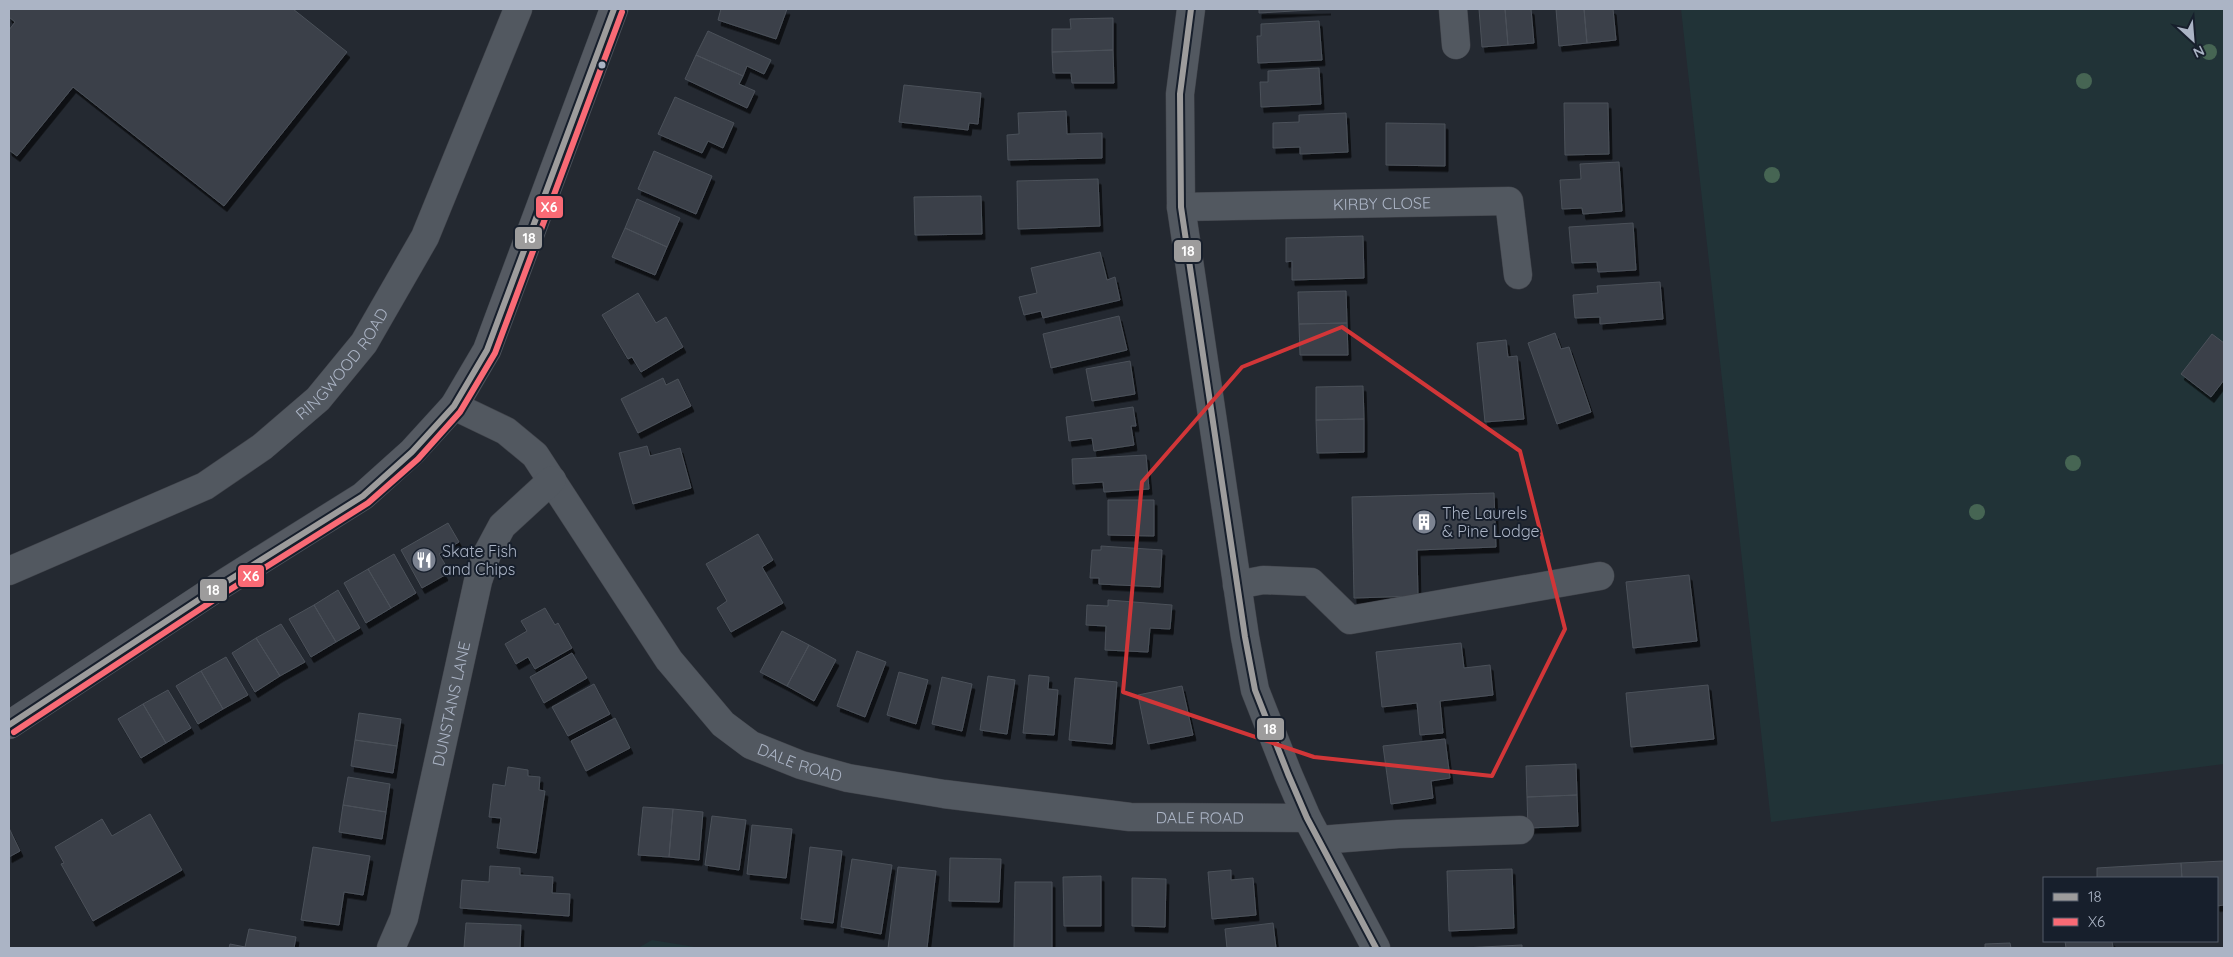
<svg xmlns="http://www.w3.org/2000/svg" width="2233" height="957" font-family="Quicksand,sans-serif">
<defs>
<filter id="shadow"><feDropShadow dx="3" dy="5.5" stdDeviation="0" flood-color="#0009"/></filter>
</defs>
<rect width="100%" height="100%" fill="#242931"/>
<path fill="#213337" d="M1681 9H2224V764L1771 822Z
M652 940 701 948H638Z"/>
<path fill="#3b4048" stroke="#4b515a" filter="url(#shadow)" d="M9 9H293L347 52 224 206 73 87 17 156 9 150V30L15 22 9 17Z
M721 9H787L776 39 718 20Z
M1259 9H1328L1259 13Z
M1479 9H1505L1508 45 1482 47Z
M1505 9H1531L1534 43 1508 45Z
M1556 9H1584L1587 43 1559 46Z
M1584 9H1613L1616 40 1587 43Z
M1113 18V50L1052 52V29H1071L1070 19Z
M1319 21 1322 60 1258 63 1257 36H1261V24Z
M708 31 771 60 764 74 747 66 743 76 696 55Z
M1113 50 1114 83H1072L1071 73H1053L1052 52Z
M696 55 743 76 739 84 755 91 747 108 685 79Z
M1319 68 1321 104 1261 107 1260 82H1268V71Z
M904 85 981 93 978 124 969 123 968 130 899 122Z
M675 97 734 123 723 148 708 141 702 153 658 134Z
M1564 103H1608L1609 154 1565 155Z
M1066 111 1067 134 1102 133V158L1008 160 1007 135 1019 134 1018 113Z
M1346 113 1348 152 1300 154V147L1273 148V123L1299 122V115Z
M1386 123 1445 124V166L1386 165Z
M654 151 712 176 696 214 638 189Z
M1619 162 1622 211 1583 214 1582 208 1562 209 1560 180 1581 179 1580 164Z
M1098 179 1100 226 1018 229 1017 181Z
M981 196 982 234 915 235 914 197Z
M637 199 680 218 667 247 625 228Z
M1633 223 1636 270 1598 272 1597 262 1572 263 1569 227Z
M625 228 667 247 655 275 612 257Z
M1363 236 1364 278 1292 280V261L1286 262V238Z
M1100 252 1107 280 1115 277 1120 300 1043 318 1041 311 1024 315 1019 297 1037 293 1031 268Z
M1660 282 1663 319 1600 324V317L1575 318 1573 295 1598 293 1597 286Z
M1346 291 1347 323 1299 324 1298 292Z
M638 293 656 323 666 317 683 347 641 372 632 357 628 359 602 315Z
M1119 316 1127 350 1051 368 1043 334Z
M1347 323 1348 355H1300L1299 324Z
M1555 333 1561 349 1569 347 1591 412 1557 424 1528 343Z
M2212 334 2224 343V380L2211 397 2181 374Z
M1506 340 1508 357 1517 356 1524 419 1485 422 1477 343Z
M1130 361 1135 394 1092 401 1086 369Z
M663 378 666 385 678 379 691 406 638 433 621 399Z
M1363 386 1364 419 1316 420V387Z
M1133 407 1136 426H1131L1134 445 1094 451 1092 438 1069 441 1066 417Z
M1364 419V452L1317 453 1316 420Z
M647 446 650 456 680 448 691 488 633 504 619 453Z
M1146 455 1149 489 1104 492 1103 482 1073 484 1072 459Z
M1494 493 1496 547 1417 550 1418 596 1354 598 1352 497Z
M1108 500H1154V536L1108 535Z
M448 523 459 542 439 554 446 566 441 568 445 575 422 588 401 550Z
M758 534 773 560 762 567 783 603 731 632 717 608 727 601 706 564Z
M1101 546 1162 550 1160 587 1099 584V578H1090L1092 550H1101Z
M394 554 416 593 391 608 368 569Z
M368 569 391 608 366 623 344 583Z
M1689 575 1697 641 1633 648 1626 582Z
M338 590 360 628 336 642 314 605Z
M1108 600 1172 605 1170 629 1150 628 1148 652 1105 650 1106 626 1086 625 1087 605 1108 606Z
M314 605 336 642 311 657 289 619Z
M545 608 555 625 558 623 572 648 535 669 528 657 516 664 505 644 527 631 521 621Z
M281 624 305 662 280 676 256 638Z
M782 631 809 645 787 686 760 672Z
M256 638 280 676 255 692 232 653Z
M1461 643 1464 668 1490 665 1493 695 1440 701 1443 733 1420 735 1417 703 1382 707 1376 652Z
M809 645 836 660 814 701 787 686Z
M857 651 886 662 865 717 837 706Z
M572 653 587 678 544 703 530 677Z
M226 657 248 695 223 709 201 671Z
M201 671 223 709 198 724 176 686Z
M899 672 928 680 916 724 887 715Z
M1029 675 1049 677 1048 689 1058 690 1054 735 1023 733Z
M988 676 1015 680 1007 734 980 730Z
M942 677 972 684 962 731 932 724Z
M1075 678 1117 682 1112 744 1069 740Z
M594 684 610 714 568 736 552 707Z
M1708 685 1714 739 1631 747 1626 693Z
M1182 686 1193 735 1148 744 1138 695Z
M168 690 191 728 166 743 143 704Z
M143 704 166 743 141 758 118 719Z
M359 713 401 719 397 746 355 740Z
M615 718 630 748 586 771 571 741Z
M1445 739 1450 778 1431 781 1433 798 1391 804 1383 746Z
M355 740 397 746 393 773 351 766Z
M1576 764 1577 795 1527 797 1526 766Z
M508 767 528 770V776L540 777 539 790 545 791 536 853 497 848 501 818 489 817 493 784 505 786Z
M348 777 390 784 386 812 343 805Z
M1577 795 1578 826 1528 828 1527 797Z
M343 805 386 812 382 839 339 832Z
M643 807 673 809 669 857 638 855Z
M673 809 703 812 699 860 669 857Z
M150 814 182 870 93 921 61 864 64 863 55 847 102 819 112 836Z
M712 816 746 820 739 870 705 865Z
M752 825 792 829 786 878 747 874Z
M9 828 20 851 9 857Z
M313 847 370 856 363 895 344 892 339 925 301 920Z
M810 847 842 851 833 923 801 919Z
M950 858 1001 859 999 902 949 901Z
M852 859 892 865 881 934 841 927Z
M2224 861V905L2217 906V878H2182L2181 863Z
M2181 863 2182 878H2097V868Z
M490 866 520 868V875L553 877 552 893 570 894 569 916 460 908 462 880 489 882Z
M898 867 936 871 927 948H888Z
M1512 869 1514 928 1449 931 1447 871Z
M1231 870V880L1253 878 1256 915 1212 919 1208 872Z
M1101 876V926H1064L1063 877Z
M1132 878 1166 879 1165 927 1132 926Z
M1015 882H1052V948H1014Z
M466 923 521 925 520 948H464Z
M1273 923 1276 948H1227L1225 929Z
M249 929 296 937 294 948H229L230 944 245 947Z
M2065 941H2112L2113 948H2066Z
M2010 943 2011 948H1985V944Z
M1522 945V948H1463Z"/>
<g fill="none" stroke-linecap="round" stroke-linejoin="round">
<defs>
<g id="minor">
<path d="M1191 9 1180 94 1181 207 1245 637 1255 690 1288 774 1307 818 1376 948"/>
<path d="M1453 9 1456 45"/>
<path id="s1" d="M1181 207 1509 201 1518 275"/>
<path id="s2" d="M454 406 506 431 535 455 669 660 723 724 751 745 801 765 848 778 944 794 1130 817 1307 818"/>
<path id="s3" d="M9 571 205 486 262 447 318 399 364 343 425 237 518 9"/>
<path d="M1237 585 1263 580 1311 582 1350 620 1600 576"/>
<path d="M1320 840 1398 834 1520 830"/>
<path id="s4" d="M391 948 404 918 478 581 487 554 502 526 552 480"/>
</g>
<path id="major" d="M9 725 218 587 363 496 412 452 454 406 487 350 614 9"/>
</defs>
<use href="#minor" stroke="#40434a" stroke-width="29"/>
<use href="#major" stroke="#41464e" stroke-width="29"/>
<use href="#minor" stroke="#525860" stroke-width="28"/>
<use href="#major" stroke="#555a62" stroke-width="28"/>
<defs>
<path id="bus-1" d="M1191 9 1180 94 1181 207 1245 637 1255 690 1288 774 1307 818 1376 948
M9 725 218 587 363 496 412 452 454 406 487 350 614 9"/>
<path id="bus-2" d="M14 732 223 594 368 503 418 459 460 412 495 353 622 12"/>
</defs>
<use href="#bus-1" stroke="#171f2c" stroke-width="10"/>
<use href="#bus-2" stroke="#171f2c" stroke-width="10"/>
<use href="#bus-1" stroke="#9d9c9c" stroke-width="6"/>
<use href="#bus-2" stroke="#f96a75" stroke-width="6"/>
</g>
<g fill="#466553">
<circle cx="2209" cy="52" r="8"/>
<circle cx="2084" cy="81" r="8"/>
<circle cx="1772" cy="175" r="8"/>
<circle cx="2073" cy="463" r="8"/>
<circle cx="1977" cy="512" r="8"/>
</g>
<path fill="none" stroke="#d23638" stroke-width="4" stroke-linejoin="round" d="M1342 327 1520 451 1565 629 1492 776 1314 757 1123 692 1142 482 1242 367Z"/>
<defs>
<symbol id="building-disc" viewBox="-11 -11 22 22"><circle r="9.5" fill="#7c8391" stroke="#171f2c"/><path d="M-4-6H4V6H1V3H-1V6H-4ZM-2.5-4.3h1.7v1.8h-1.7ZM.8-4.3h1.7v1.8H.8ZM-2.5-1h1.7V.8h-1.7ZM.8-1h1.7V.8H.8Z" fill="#fff"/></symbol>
<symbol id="restaurant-disc" viewBox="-11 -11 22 22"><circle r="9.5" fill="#7c8391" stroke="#171f2c"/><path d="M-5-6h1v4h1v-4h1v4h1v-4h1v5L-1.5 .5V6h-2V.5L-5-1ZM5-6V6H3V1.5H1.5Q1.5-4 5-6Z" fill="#fff"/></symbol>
</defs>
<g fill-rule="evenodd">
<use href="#building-disc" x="1410" y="508" width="28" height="28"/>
<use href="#restaurant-disc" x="410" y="546" width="28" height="28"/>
</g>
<circle fill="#abb4c5" stroke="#171f2c" stroke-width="2" cx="602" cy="65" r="4.5"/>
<g text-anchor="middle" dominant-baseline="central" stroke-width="4" stroke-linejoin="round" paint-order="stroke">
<g font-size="16" fill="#abb4c5" stroke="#171f2c">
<text stroke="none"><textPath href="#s1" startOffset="201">KIRBY CLOSE</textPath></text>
<text stroke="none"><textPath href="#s3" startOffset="399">RINGWOOD ROAD</textPath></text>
<text stroke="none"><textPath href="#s4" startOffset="252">DUNSTANS LANE</textPath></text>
<text stroke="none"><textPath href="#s2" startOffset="511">DALE ROAD</textPath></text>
<text stroke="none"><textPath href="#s2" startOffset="916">DALE ROAD</textPath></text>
</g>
<g font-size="16" fill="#abb4c5" stroke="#171f2c" text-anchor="start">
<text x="1442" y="513">The Laurels<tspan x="1442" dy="18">&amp; Pine Lodge</tspan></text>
<text x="442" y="551">Skate Fish<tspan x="442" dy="18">and Chips</tspan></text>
</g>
</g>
<g stroke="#171f2c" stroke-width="2">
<rect x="535" y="195" width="29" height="24" rx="5" fill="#f96a75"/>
<rect x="514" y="226" width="29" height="24" rx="5" fill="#9d9c9c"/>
<rect x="1173" y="239" width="29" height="24" rx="5" fill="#9d9c9c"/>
<rect x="237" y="564" width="28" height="24" rx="5" fill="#f96a75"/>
<rect x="199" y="578" width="29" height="24" rx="5" fill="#9d9c9c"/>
<rect x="1256" y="717" width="29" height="24" rx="5" fill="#9d9c9c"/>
</g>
<g font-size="14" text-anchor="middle" font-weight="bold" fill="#fff">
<text x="549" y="212">X6</text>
<text x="529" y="243">18</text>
<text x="1188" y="256">18</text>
<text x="251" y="581">X6</text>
<text x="213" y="595">18</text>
<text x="1270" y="734">18</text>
</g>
<rect width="2233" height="957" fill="none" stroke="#abb4c5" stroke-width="20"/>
<rect x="2043" y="877" width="175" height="65" fill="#171f2c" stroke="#525b69"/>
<rect x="2053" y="893" width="25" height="8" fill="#9d9c9c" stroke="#525b69"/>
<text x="2088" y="902" font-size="15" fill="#abb4c5">18</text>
<rect x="2053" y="918" width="25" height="8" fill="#f96a75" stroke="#525b69"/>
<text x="2088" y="927" font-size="15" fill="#abb4c5">X6</text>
<g transform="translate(2193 40) rotate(154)" stroke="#171f2c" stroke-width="4" paint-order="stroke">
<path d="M0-4L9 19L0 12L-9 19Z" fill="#abb4c5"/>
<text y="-8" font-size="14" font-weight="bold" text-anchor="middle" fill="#abb4c5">N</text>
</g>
</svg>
